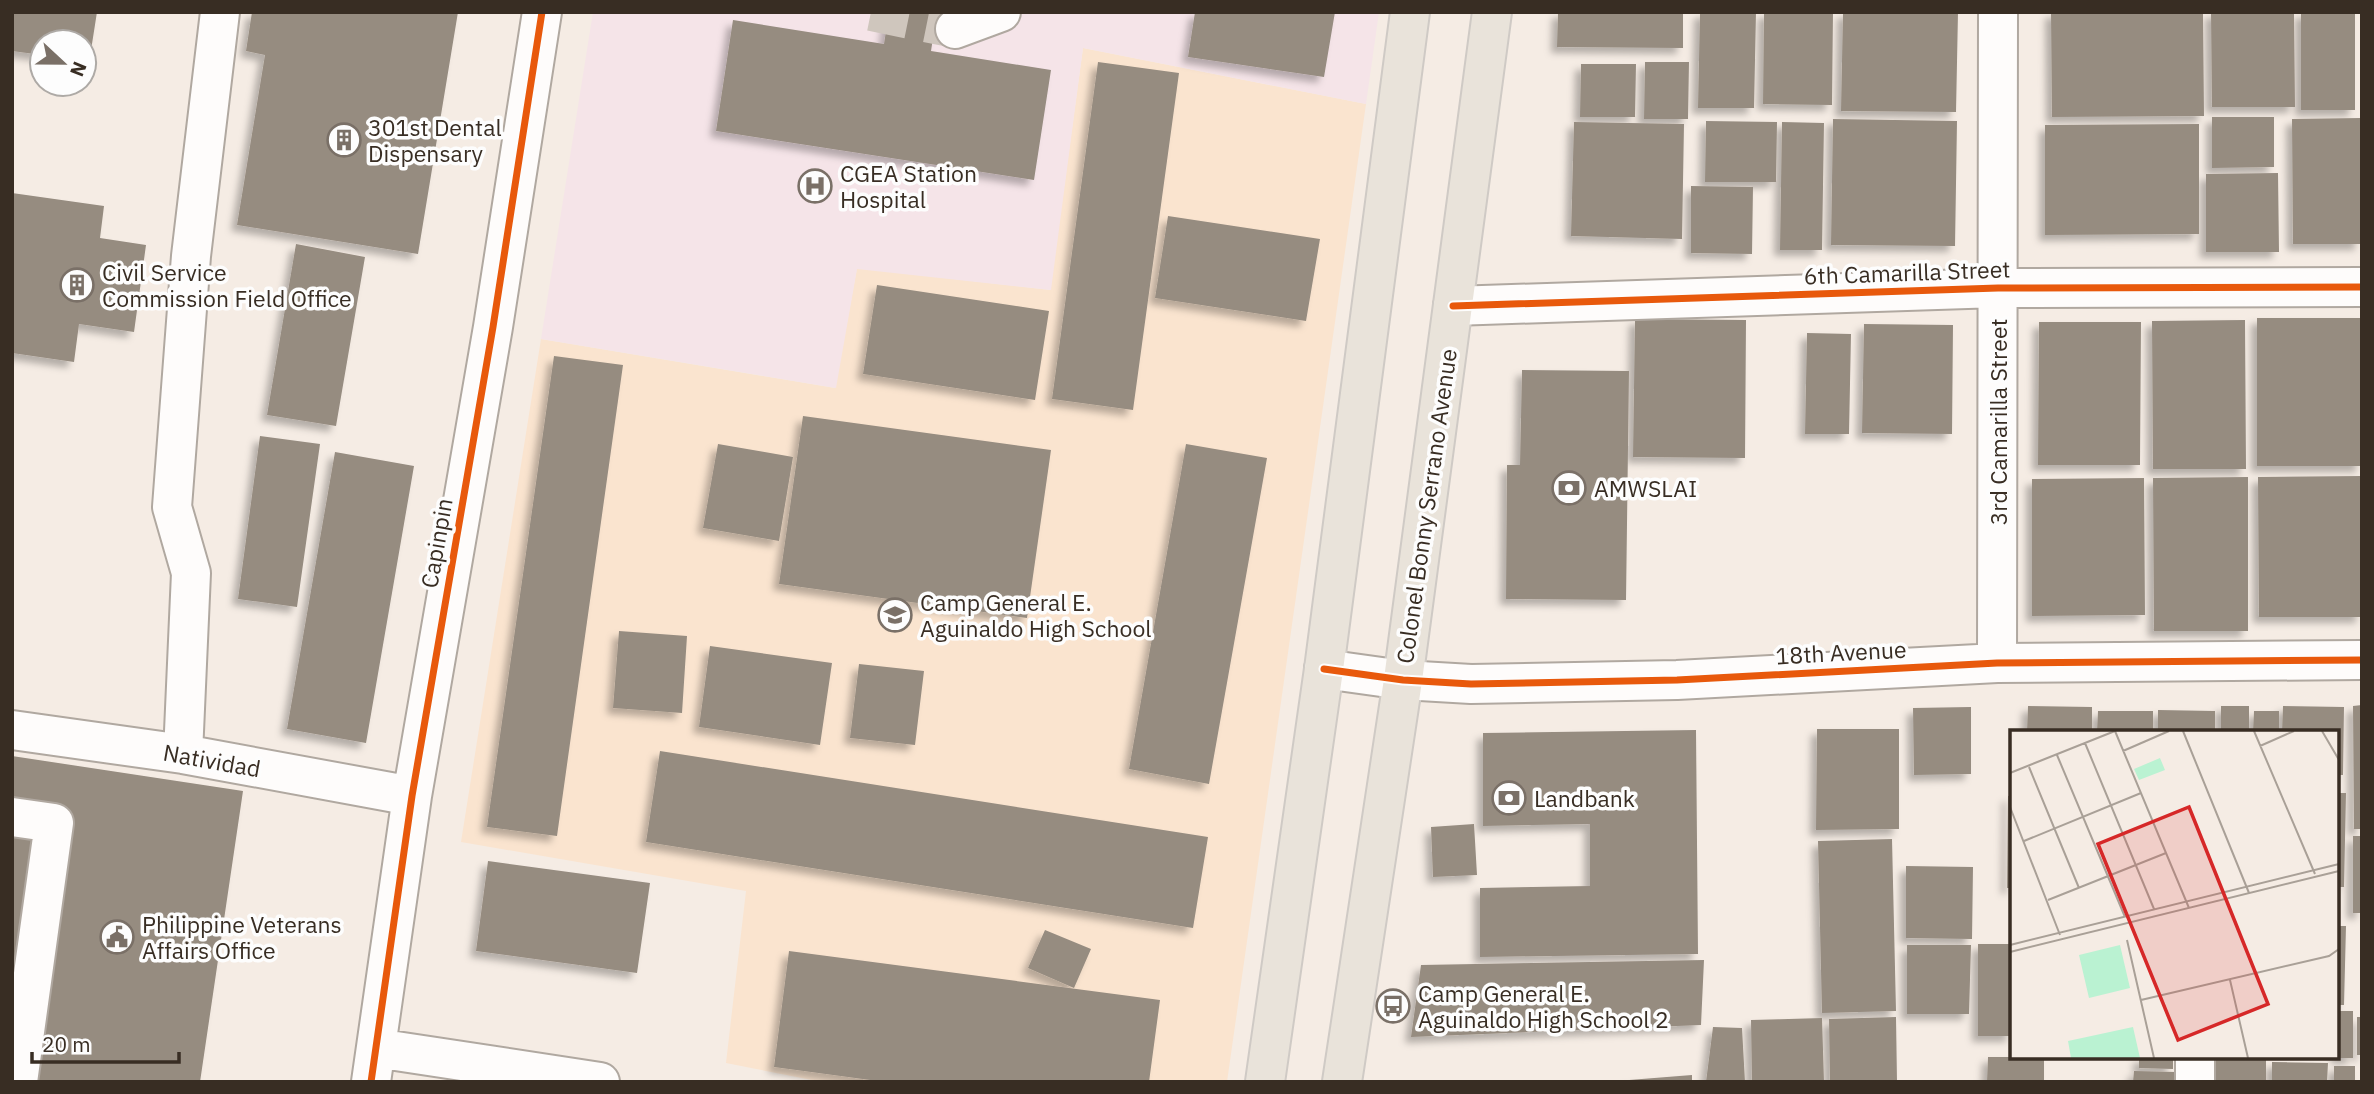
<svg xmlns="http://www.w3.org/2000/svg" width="2374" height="1094" font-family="'IBM Plex Sans',sans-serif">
<defs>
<filter id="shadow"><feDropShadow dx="-6" dy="6" stdDeviation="3.5" flood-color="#0004"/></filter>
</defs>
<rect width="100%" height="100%" fill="#f5ece4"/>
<path fill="#fae4cf" d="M1083 48 1366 104 1227 1082H822L726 1063 746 891 461 842 541 339 835 388 857 268 1050 290Z"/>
<path fill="#f5e4e8" d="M593 12H1379L1366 104 1083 48 1051 290 857 269 836 388 541 339Z"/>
<path fill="#968c80" filter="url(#shadow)" d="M12 12H97L89 63 84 62V42H42V55L12 51Z
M252 12H458L418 254 237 225 265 55 246 51Z
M889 12H937L931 51 1051 70 1034 180 716 131 733 20 884 44Z
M1195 12H1335L1324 77 1188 57Z
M1558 12H1683V48L1557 47Z
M1700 12H1756L1754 108H1698Z
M1764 12H1833L1832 105 1763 104Z
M1843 12H1958L1956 112 1841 111Z
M2051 12H2203L2204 116 2052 117Z
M2211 12H2294L2295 107H2212Z
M2301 12H2355V110H2301Z
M1098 62 1179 73 1133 410 1052 399Z
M1645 62H1689L1688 119H1644Z
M1581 64H1636L1635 117H1580Z
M2212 117H2274V167L2212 168Z
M2361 118V244H2293L2292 119Z
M1833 119 1957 121 1955 246 1831 245Z
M1706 121 1777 122 1776 182H1705Z
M1574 122 1684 124 1682 239 1571 236Z
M1782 122 1824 123 1822 250H1780Z
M2199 124V234L2045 235V125Z
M2278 173 2279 252H2206V174Z
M1691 186 1753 187 1752 254 1691 253Z
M12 193 104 206 100 238 146 245 134 332 79 324 74 362 12 353Z
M1168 216 1320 239 1306 321 1155 298Z
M296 244 365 257 336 426 267 415Z
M877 285 1049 311 1035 400 863 374Z
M2257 318H2362V466H2257Z
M1635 319 1746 320 1745 458 1633 457Z
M2245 320 2246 469H2153L2152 321Z
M2039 322H2141L2140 465H2038Z
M1864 324 1953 325 1952 434 1862 433Z
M1807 333 1851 334 1849 434H1805Z
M554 356 623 365 557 836 487 827Z
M1522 370 1629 371 1626 600 1506 599 1507 465H1520Z
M803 416 1051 450 1027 618 779 584Z
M260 436 320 444 297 607 238 599Z
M718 444 793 457 779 541 703 528Z
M1186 444 1267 458 1209 784 1129 769Z
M335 452 414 466 366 743 287 729Z
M2362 476V617H2259L2258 477Z
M2248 477V631H2154L2153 478Z
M2144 478 2145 615 2032 616V479Z
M619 631 687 636 682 713 613 708Z
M710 646 832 663 820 745 699 727Z
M859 664 924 671 915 745 850 738Z
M2362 705V829H2354L2353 706Z
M2028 706 2092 707V732H2027Z
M2221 706H2249V732H2221Z
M2283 706 2344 707 2343 775H2337V732H2282Z
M1971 707V774L1914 775 1913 708Z
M2158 710 2215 711V732H2158Z
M2098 711H2153V732H2097Z
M2254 711H2279V732H2253Z
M1817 729H1899V829L1816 830Z
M1696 730 1698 954 1480 957V888L1590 886V824L1483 826V733Z
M660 751 1208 837 1193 928 646 842Z
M12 756 243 791 200 1082H12Z
M2337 793H2346L2344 887H2337Z
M2008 796H2012V888H2007Z
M1474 824 1477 875 1433 877 1431 827Z
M2353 836H2362V913H2353Z
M1892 839 1896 1011 1822 1013 1818 841Z
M488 861 650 883 637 973 476 951Z
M1906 866 1973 867 1972 939 1906 938Z
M2337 926H2346L2344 1005H2337Z
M1045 930 1091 949 1074 988 1028 968Z
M1978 944H2012V1036H1978Z
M1907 945H1971L1969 1014H1907Z
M789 951 1160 1000 1149 1082H885L774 1067Z
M1704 960 1701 1025 1411 1037 1421 965Z
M2337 1011H2353V1058H2337Z
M1896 1017 1897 1082H1830L1829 1019Z
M2357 1017H2362V1055H2357Z
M1822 1018 1824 1082H1752L1751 1020Z
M1713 1027 1742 1028 1745 1082H1706Z
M1988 1057H2044V1082H1987Z
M2139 1057H2173V1069L2139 1068Z
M2215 1057H2266V1082H2215Z
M2272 1062 2328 1063 2327 1082H2272Z
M2334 1066H2355V1082H2334Z
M2134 1071 2177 1072V1082H2133Z
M1692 1075V1082H1629V1080Z"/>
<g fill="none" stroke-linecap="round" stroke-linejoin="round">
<path stroke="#cfc6bd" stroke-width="38" stroke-dasharray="38 19" stroke-linecap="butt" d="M871 12 955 29"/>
<defs>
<path id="minor" d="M955 29 1001 12
M1453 306 1998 288 2362 287
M1997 663 1998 12
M1324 669 1403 680 1471 684 1677 680 1997 663 2362 660
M12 730 183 754 412 796
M183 754 191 573 172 507 191 256 220 12
M12 817 54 823 18 1082
M376 1048 600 1082
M2195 1057V1082
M371 1082 412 796 493 327 542 12"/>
<path id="major" d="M1265 1082 1324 669 1410 12
M1342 1082 1403 680 1492 12"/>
</defs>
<use href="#minor" stroke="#b0a8a0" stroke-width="42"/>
<use href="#major" stroke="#cfcac5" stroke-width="42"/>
<use href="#minor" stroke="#fefcfb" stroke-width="38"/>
<use href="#major" stroke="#e9e3da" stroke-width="38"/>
<defs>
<path id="cycleway" d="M1453 306 1998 288 2362 287
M1324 669 1403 680 1471 684 1677 680 1997 663 2362 660
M371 1082 412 796 493 327 542 12"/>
</defs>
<use href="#cycleway" stroke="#fdfdfd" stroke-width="11"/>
<use href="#cycleway" stroke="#e8590c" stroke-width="7"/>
</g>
<defs>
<symbol id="building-ring" viewBox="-11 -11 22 22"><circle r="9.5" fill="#fdfdfd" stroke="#7a7067" stroke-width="1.5"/><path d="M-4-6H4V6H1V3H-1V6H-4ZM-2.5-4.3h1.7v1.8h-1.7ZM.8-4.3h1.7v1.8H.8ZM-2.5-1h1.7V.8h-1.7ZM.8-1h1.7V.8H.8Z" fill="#7a7067"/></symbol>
<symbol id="hospital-ring" viewBox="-11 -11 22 22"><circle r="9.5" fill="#fdfdfd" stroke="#7a7067" stroke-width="1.5"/><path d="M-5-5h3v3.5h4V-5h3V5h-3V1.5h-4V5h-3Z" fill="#7a7067"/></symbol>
<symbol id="bank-ring" viewBox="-11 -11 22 22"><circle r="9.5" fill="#fdfdfd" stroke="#7a7067" stroke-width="1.5"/><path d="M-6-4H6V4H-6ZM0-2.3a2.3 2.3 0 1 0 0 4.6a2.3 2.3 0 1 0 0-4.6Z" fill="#7a7067"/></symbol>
<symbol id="school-ring" viewBox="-11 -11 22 22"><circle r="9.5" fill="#fdfdfd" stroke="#7a7067" stroke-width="1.5"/><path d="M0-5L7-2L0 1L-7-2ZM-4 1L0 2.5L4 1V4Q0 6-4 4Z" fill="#7a7067"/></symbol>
<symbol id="civic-ring" viewBox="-11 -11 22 22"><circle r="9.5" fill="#fdfdfd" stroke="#7a7067" stroke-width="1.5"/><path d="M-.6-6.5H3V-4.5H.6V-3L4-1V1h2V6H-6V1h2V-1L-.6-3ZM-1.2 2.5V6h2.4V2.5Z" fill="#7a7067"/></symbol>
<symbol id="bus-ring" viewBox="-11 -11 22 22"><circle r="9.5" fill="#fdfdfd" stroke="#7a7067" stroke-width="1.5"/><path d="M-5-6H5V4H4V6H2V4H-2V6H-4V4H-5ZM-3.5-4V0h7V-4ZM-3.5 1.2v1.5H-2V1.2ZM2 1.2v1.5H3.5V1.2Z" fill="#7a7067"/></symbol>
</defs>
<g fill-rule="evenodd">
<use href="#building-ring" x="325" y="121" width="38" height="38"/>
<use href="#hospital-ring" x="796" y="167" width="38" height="38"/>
<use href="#building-ring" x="58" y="266" width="38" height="38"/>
<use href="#bank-ring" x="1550" y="469" width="38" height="38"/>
<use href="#school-ring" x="876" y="596" width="38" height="38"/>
<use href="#bank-ring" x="1490" y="779" width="38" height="38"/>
<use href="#civic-ring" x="98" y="918" width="38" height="38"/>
<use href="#bus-ring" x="1374" y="987" width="38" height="38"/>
</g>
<g text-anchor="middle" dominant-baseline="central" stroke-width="7" stroke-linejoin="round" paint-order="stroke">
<g font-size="23" fill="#382d23" stroke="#fdfdfd" text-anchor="start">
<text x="368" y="127">301st Dental<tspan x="368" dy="26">Dispensary</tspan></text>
<text x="840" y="173">CGEA Station<tspan x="840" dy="26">Hospital</tspan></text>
<text x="102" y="272">Civil Service<tspan x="102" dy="26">Commission Field Office</tspan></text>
<text x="1594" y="488">AMWSLAI</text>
<text x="920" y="602">Camp General E.<tspan x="920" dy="26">Aguinaldo High School</tspan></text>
<text x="1534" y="798">Landbank</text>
<text x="142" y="924">Philippine Veterans<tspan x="142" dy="26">Affairs Office</tspan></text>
<text x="1418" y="993">Camp General E.<tspan x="1418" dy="26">Aguinaldo High School 2</tspan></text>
</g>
<g font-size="23" fill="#382d23" stroke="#fdfdfd">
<text transform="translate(1907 272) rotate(-2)">6th Camarilla Street</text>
<text transform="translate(1998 422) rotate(-90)">3rd Camarilla Street</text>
<text transform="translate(1426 506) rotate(-82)">Colonel Bonny Serrano Avenue</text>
<text transform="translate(436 543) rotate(-80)">Capinpin</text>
<text transform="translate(1841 652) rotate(-3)">18th Avenue</text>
<text transform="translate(212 760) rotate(10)">Natividad</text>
</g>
</g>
<g transform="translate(2010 730)">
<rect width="329" height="329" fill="#f5ece4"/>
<path d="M150 28 155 40 129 50 124 39ZM110 215 120 258 79 268 69 225ZM123 297 130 328H61L58 311Z" fill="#baf2d2"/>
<path fill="none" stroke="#a9a097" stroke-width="2" d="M105 1 179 178M173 1 239 163M244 1 305 144M312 1 329 30M75 13 144 179M250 16 284 1M113 21 159 1M47 25 115 187M19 37 69 158M0 43 105 1M0 77 50 205M14 111 131 63M38 170 156 123M117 210 144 328M0 215 329 134M0 222 329 141M220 250 238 328M131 270 319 226 329 219"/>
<path fill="#d62828" fill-opacity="0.15" stroke="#d62828" stroke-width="3.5" d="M179 77 258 274 168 310 88 114Z"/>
<rect width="329" height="329" fill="none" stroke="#382d23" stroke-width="3.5"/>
</g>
<rect width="2374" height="1094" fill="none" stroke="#382d23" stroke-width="28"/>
<g transform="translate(63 63) rotate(112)"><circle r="33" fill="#fdfdfd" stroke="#aeaaa6" stroke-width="2"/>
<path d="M0-5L12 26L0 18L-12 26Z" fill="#7a7067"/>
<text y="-10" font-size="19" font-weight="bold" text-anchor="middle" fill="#382d23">N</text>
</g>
<path d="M32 1052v10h147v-10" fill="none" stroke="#382d23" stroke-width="3.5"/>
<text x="42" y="1052" font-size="21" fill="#382d23" stroke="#fdfdfd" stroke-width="5" paint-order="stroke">20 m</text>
</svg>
